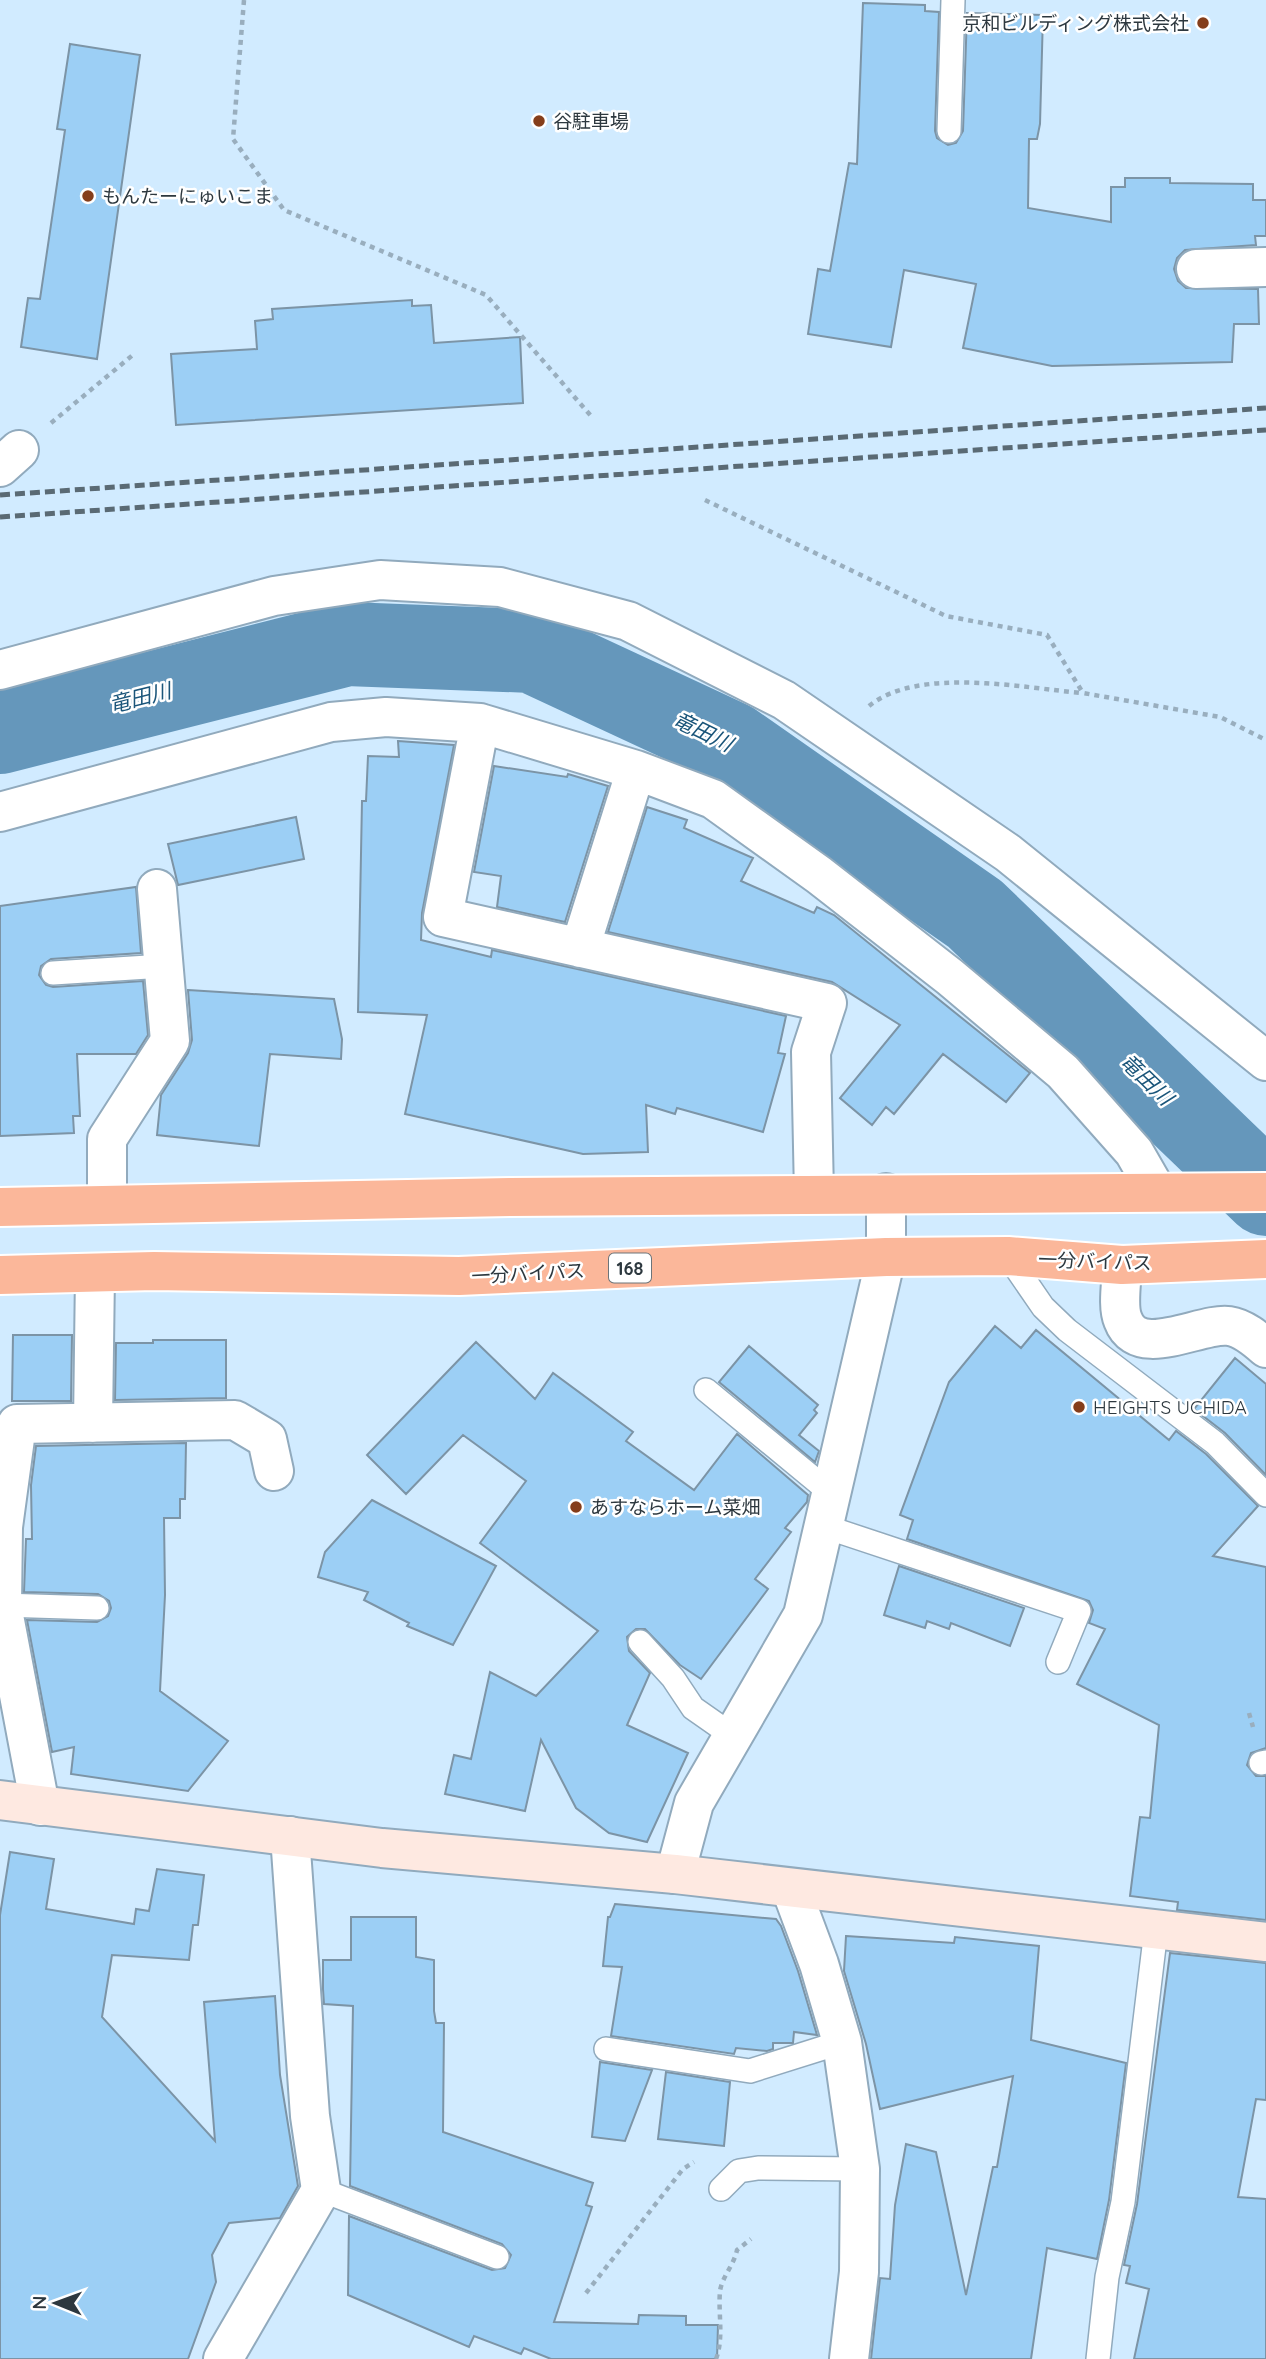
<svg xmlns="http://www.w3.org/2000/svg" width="1266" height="2359" font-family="Quicksand,'Noto Sans JP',sans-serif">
<rect width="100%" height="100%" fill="#d1ebff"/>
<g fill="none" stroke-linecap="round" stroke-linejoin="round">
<path stroke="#6597bb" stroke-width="84" d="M0 732 347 644 532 651 730 743 975 914 1266 1194"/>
</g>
<path fill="#9ccff5" stroke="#7c94a6" stroke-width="2" d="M863 3 925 5V11L939 12 935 131 937 138 948 145 956 143 963 131 967 13 1043 15 1040 124 1037 139H1029L1028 208 1111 222V187H1125V178H1170V183L1253 184V200H1266V236H1255L1256 245 1185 250 1177 258 1174 269 1178 281 1186 288 1258 289 1259 324H1234L1232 362 1052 366 963 348 976 284 904 270 891 347 808 334 818 269 830 271 849 163 857 164Z
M70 44 140 55 97 359 21 347 28 298 40 299 65 130 57 129Z
M412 300V306L431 305 434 343 520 337 523 403 176 425 171 354 257 349 255 321 273 319 272 309Z
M398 741 454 745 422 913 421 940 491 957 492 950 786 1016 778 1053 785 1054 763 1132 677 1108 675 1114 646 1105 648 1152 583 1154 405 1114 427 1015 358 1012 362 801H366L368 756 399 757Z
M494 766 567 777 568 774 608 786 565 922 497 907 501 876 474 872Z
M647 807 687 820 684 828 753 858 741 881 814 913 817 907 834 915 1030 1073 1006 1102 943 1054 894 1114 886 1107 872 1125 840 1098 900 1025 832 982 608 932Z
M296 817 304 859 178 885 168 844Z
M136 887 141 953 51 959 41 966 39 975 46 985 53 987 143 981 148 1035 136 1054H77L80 1116H73L74 1133 0 1136V906Z
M188 990 334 999 342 1039 341 1059 270 1054 259 1146 157 1135 161 1095 188 1053 192 1040Z
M995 1326 1021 1348 1036 1330 1169 1440 1176 1431 1206 1454 1258 1506 1213 1556 1266 1567V1748L1251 1753 1247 1765 1256 1776H1266V1920L1177 1910 1178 1902 1130 1896 1140 1817 1150 1818 1159 1725 1077 1684 1105 1629 1089 1623 1093 1610 1089 1601 907 1539 913 1520 900 1515 949 1382Z
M13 1335H72L71 1401H12Z
M153 1340H226V1398L115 1400 116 1343H153Z
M476 1342 535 1399 553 1373 633 1432 626 1441 694 1490 737 1434 808 1495 807 1502 785 1528 791 1532 755 1579 768 1589 701 1679 680 1665 645 1629H636L627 1637 629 1651 650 1673 627 1725 688 1753 647 1842 609 1833 576 1808 541 1740 525 1811 445 1794 454 1755 471 1759 490 1672 536 1696 598 1631 480 1543 526 1481 463 1435 406 1494 367 1455Z
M749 1346 818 1405 814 1410 817 1413 799 1435 819 1451 815 1462 719 1382Z
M1235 1358 1266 1384V1475L1225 1433 1194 1409Z
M186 1443 185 1499H180V1518H164L165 1595 160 1691 228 1741 188 1791 71 1774 74 1747 52 1752 27 1620 97 1622 108 1616 111 1608 109 1601 98 1594 24 1592 26 1539H32L31 1485 36 1446Z
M372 1500 496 1566 453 1645 407 1626 409 1623 364 1600 368 1592 318 1577 325 1552Z
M899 1566 1024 1608 1010 1646 951 1623 949 1629 927 1621 925 1628 884 1615Z
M10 1852 54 1859 46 1909 134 1924 136 1909 149 1911 157 1869 204 1875 198 1925H193L189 1960 112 1955 102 2017 215 2141 204 2002 275 1996 280 2075 298 2186 280 2218 229 2223 212 2255 216 2282 188 2359H0V1915Z
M615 1904 776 1919 781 1926 798 1971 817 2035 794 2032 793 2043H773V2049L767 2051 736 2048 734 2054 611 2036 622 1967 603 1966 608 1917H610Z
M351 1917H416V1957L434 1960V2011L436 2023H444L443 2132 593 2183 586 2205 592 2207 554 2322 638 2324 639 2315 686 2316V2325H718L717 2359H551L524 2348 521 2354 474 2336 469 2347 348 2295 349 2216 492 2270 505 2268 511 2255 502 2244 350 2186 353 2006 324 2004 323 1989V1960H351Z
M846 1936 954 1943 955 1937 1039 1946 1031 2040 1126 2063 1109 2200 1097 2259 1047 2248 1031 2359H871L880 2278 890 2279 895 2205 906 2144 936 2152 966 2295 993 2167H997L1013 2076 880 2109 866 2044 844 1971Z
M1170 1953 1266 1963V2100L1256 2099 1238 2197 1266 2199V2359H1134L1149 2289 1126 2283 1130 2266 1124 2265 1137 2204Z
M600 2062 652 2070 625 2141 592 2137Z
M666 2072 730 2082 724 2146 658 2139Z"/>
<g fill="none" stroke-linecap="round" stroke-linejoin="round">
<defs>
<path id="lane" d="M949 131 953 0
M53 973 164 966
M1008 1256 1043 1307 1067 1330 1215 1443 1266 1495
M706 1390 831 1493
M823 1526 1079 1611 1058 1662
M2 1605 97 1608
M640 1642 673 1678 693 1708 733 1736
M1261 1763 1266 1762
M606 2049 750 2071 842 2042
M721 2189 739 2171 758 2168 860 2169
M321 2190 497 2257
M1098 2359 1107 2277 1123 2202 1156 1930"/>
<path id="street" d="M1196 269 1266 267
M0 467 19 450
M0 670 274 596 380 580 500 587 628 621 784 700 1008 853 1266 1061
M480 723 443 917 827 1003 811 1052 814 1194
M0 812 331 722 386 717 480 723 636 770 713 799 819 875 950 977 1063 1072 1134 1152 1157 1192
M580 948 636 770
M107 1204V1139L170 1041 157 889
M1122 1265C1122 1281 1117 1306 1123 1320 1138 1361 1201 1322 1229 1326 1243 1328 1256 1339 1266 1348
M93 1423 95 1273
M40 1806 2 1605 3 1527 17 1424 235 1420 267 1439 274 1471
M675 1874 694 1803 803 1615 886 1257V1193
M791 1889 819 1964 842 2042 860 2169 859 2272 849 2359
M223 2359 321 2190 310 2116 290 1836"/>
<path id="secondary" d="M0 1800 382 1848 675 1874 1266 1942"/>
<path id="highway" d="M0 1207 510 1197 1266 1192
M0 1275 154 1271 459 1276 886 1257 1008 1256 1122 1265 1266 1259"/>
</defs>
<use href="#lane" stroke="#91aabd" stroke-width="26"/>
<use href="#street" stroke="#91aabd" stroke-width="42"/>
<use href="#secondary" stroke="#91aabd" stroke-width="42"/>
<use href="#highway" stroke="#fff" stroke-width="42"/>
<path stroke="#99aebe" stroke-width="4.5" stroke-dasharray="5 5" stroke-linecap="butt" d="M244 0 233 139 284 210 486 295 591 416
M51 423 134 354
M705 500 946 616 1047 635 1083 693 1220 717 1266 740
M869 706C918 666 1023 688 1082 693
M1249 1713 1253 1727
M586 2293 683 2169 694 2162
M716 2359C724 2338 718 2314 720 2291 722 2277 734 2265 737 2250L751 2239"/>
<use href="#lane" stroke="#fff" stroke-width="23"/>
<use href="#street" stroke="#fff" stroke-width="38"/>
<use href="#secondary" stroke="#fee9e1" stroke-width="38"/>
<use href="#highway" stroke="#fbb79a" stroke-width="38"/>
<path stroke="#5a6a74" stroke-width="5" stroke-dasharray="10 5" stroke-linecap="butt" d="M0 495 1266 408
M0 517 1266 430"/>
</g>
<g fill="#853e1b" stroke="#fff" stroke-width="2.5">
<circle cx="1203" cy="23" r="7"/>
<circle cx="539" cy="121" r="7"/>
<circle cx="88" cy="196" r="7"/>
<circle cx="1079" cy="1407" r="7"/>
<circle cx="576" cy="1507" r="7"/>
</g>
<g text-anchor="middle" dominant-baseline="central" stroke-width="5" stroke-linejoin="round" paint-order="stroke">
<rect fill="#fff" stroke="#6c7479" stroke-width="2" x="609" y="1253.5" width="42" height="29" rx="5"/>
<g font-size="18" font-weight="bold" fill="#2d383f">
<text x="630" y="1268">168</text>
</g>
<g font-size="19" fill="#2d383f" stroke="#fff" text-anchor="start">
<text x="1189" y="23" text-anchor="end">京和ビルディング株式会社</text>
<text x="553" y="121">谷駐車場</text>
<text x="102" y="196">もんたーにゅいこま</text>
<text x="1093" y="1407">HEIGHTS UCHIDA</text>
<text x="590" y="1507">あすならホーム菜畑</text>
</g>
<g font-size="19" fill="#2d383f" stroke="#fff">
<text transform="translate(1095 1261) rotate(2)">一分バイパス</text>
<text transform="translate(528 1273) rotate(-3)">一分バイパス</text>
</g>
<g font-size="21" font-style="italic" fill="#1a557a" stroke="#fff">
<text transform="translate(140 697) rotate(-14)">竜田川</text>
<text transform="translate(703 731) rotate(26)">竜田川</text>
<text transform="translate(1147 1079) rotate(44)">竜田川</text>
</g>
</g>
<g transform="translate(56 2303) rotate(271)" stroke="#ffffff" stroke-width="5" paint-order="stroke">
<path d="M0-5L12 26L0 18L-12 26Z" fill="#2d383f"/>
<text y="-10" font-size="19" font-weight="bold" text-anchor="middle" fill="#2d383f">N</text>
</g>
</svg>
